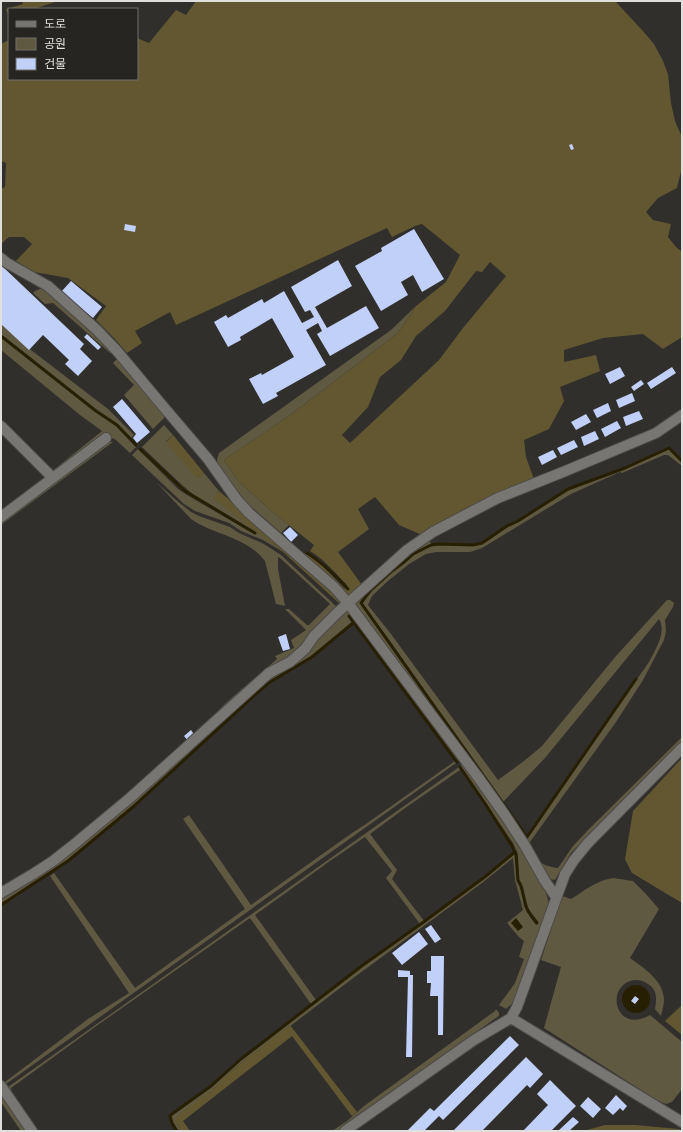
<svg xmlns="http://www.w3.org/2000/svg" width="683" height="1132" font-family="'IBM Plex Serif','Noto Sans KR',serif">
<rect width="100%" height="100%" fill="#302f2c"/>
<path fill="#5f5942" d="M42 288H46L113 350 110 353 53 303 45 304 33 293 35 291Z
M416 306 398 333 293 413 224 460 239 482 275 514 289 525 281 533 247 503 218 466 217 459 219 453 391 330Z
M1 323 31 350 108 409 134 435 131 438 117 425 96 410 1 336Z
M1 337 95 411 116 426 136 447 130 453 116 440 110 437 54 474 51 472 102 431 80 415 1 350Z
M117 359 140 385 165 417 153 429 124 395 134 385 113 363Z
M164 425 173 435 166 441 198 478 204 473 219 491 214 498 283 552 263 540 241 531 229 523 195 511 184 504 132 455 138 449 178 489 187 495 254 534 255 532 195 496 182 485 142 447Z
M108 442H113L1 525V521Z
M669 449 682 462V466L668 455H664L622 473 620 472 571 494 482 548 470 552H436L426 554 409 564 388 581 372 596 368 605 391 634 498 780 524 761 542 746 616 656 667 600H670L674 603 673 607 665 620 666 631 664 640 643 680 616 722 530 842C538 860 537 865 558 868L573 846 588 830 682 737V741L571 853 555 880 550 879 543 873 356 607 355 602 407 552 429 539 431 544 413 553 392 571 369 590 360 603 389 642 527 837 649 662C655 650 667 632 659 619L545 758 503 802 390 641 362 603 370 591 392 572 405 563 414 555 423 550 431 546 439 545 473 546 483 544 507 527 519 521 569 490 625 469Z
M156 482 176 500 191 512 199 516 230 527 239 533 264 544 281 555 338 608C321 627 299 655 275 664L195 733 228 701 277 659 275 656 294 648 291 640 306 630 285 609H289L307 625H309L330 604 280 558 278 557V569L285 606 276 604 265 561C247 537 214 535 191 519Z
M348 606 460 760 457 762 348 615V616L352 623C339 634 325 646 311 656 293 668 274 678 257 691L140 799 64 864 1 904V896L53 863Z
M455 761 456 763 6 1084H5L1 1081V1078L4 1082H5L88 1019 129 993 50 876 54 873 135 988 245 909 183 819 189 815 251 905 352 833 366 824Z
M463 764 517 837 546 893 549 903 512 1004 506 1009 499 1005 515 983 524 959 519 957 524 941 519 937 507 923 523 910 515 880 513 858 482 883 352 979 235 1068 177 1124 181 1131H178L174 1125 171 1119V1116L173 1114 212 1087 241 1060 363 966 425 922 486 876 515 853 517 881 521 888 524 906 530 917 536 925 537 924 538 922 532 915 526 904 523 887 519 881 518 854 513 843 460 766Z
M459 767 460 770 408 806 370 834 397 870 392 879 424 921 420 924 386 878 392 871 365 837 330 861 255 915 316 1000 311 1004 250 918 95 1027 11 1088C12 1099 31 1121 38 1131H35L7 1089 8 1087Z
M613 878 633 881 645 893 659 909 630 958C644 968 664 981 664 1000 664 1005 662 1011 661 1016L655 1009C657 999 657 989 648 984 642 980 637 979 630 981 605 990 617 1034 650 1015L682 1042V1089L672 1102 666 1104 658 1101 544 1028 561 967 541 960 562 896 571 899C584 891 597 880 613 878Z
M496 1009 499 1013V1016L493 1020 338 1131H332L347 1121 364 1106 495 1011Z
M1 1091 30 1131H21L1 1102Z"/>
<path fill="#625730" fill-rule="evenodd" d="M22 1H58L34 9H9V17L6 9 23 4Z
M196 1H615L642 30 654 44 663 61 668 74 671 103 675 121 682 137V167L677 188 658 198 646 212 653 220 671 224 668 237 676 247 682 252V337L663 349 643 334 603 338 564 350V362L596 355 600 371 560 387 564 401 549 429 524 440 526 457 534 479 422 535 399 525 375 497 358 509 369 529 338 552 362 585 348 598 303 556 307 553 319 562 344 588 348 590 347 585C335 573 324 559 310 551L314 545 275 514 239 482 224 460 293 413 398 333 416 306 446 282 460 255 422 224 415 226 392 237 387 228 176 325 170 312 135 331 142 343 127 353 114 338 96 320 106 306 68 278 34 272 16 261 32 244 24 237H9L1 244V189L5 187 6 163 1 161V44L9 40V79H137V38L149 43 176 10 186 15ZM490 262 506 276 463 328 439 360 350 443 342 435 368 407 380 377 401 360 416 336 445 311 476 271 482 272Z
M173 435 204 473 197 479 166 442Z
M219 491 286 548 344 601 340 604 283 552 213 498Z
M682 758V903L632 873 625 859 633 811Z
M682 1005V1035L665 1021Z
M290 1025 357 1112 352 1116 292 1036 183 1121 190 1131H181L177 1124 175 1120 179 1114 210 1091 235 1068Z
M605 1125H635L679 1129 682 1131H583Z"/>
<path fill="#271f02" d="M516 918 523 927 518 931 511 923Z
M622 999a14 14 0 1 1 28 0a14 14 0 1 1-28 0Z"/>
<g fill="none" stroke-linecap="round" stroke-linejoin="round">
<path stroke="#271f02" stroke-width="3" d="M1 336 96 411 117 425 136 445
M140 449 185 491 255 533
M307 553C323 563 335 575 348 589
M349 616 457 762
M636 679 527 837 361 603 370 591 392 571 404 562 413 554 431 545 439 544 473 545 482 543 507 526 518 521 568 489 625 468 669 448 682 461
M460 767 486 805 512 846 516 855 518 880 521 886 526 906 528 911 537 923
M1 905 68 861 133 807 258 692 270 682 312 657 353 623
M177 1131 172 1123 170 1116 172 1114 211 1086 241 1059 363 965 425 921 486 876 515 852"/>
</g>
<path fill="#c1d0f8" d="M572 144 574 149 571 150 569 145Z
M125 224 136 226 135 232 124 230Z
M414 229 444 279 422 292 413 275 401 282 408 295 381 311 355 266 382 251 381 248Z
M338 260 352 286 315 307 327 328 366 306 379 328 330 356 317 334 322 331 318 323 306 330 326 365 276 393 278 396 263 404 249 379 261 373 262 375 294 357 272 318 240 337 241 340 228 347 214 322 226 315 228 318 262 299 264 303 284 291 302 323 314 317 310 310 305 312 291 287Z
M1 265 84 344 80 349 92 361 78 376 65 364 69 360 43 335 29 350 1 324Z
M71 281 102 307 93 318 61 292Z
M87 334 101 347 98 350 84 337Z
M620 367 625 376 610 384 605 374Z
M672 367 676 373 651 389 647 383Z
M641 380 644 384 634 391 631 387Z
M632 393 635 401 619 408 616 400Z
M122 399 150 432 137 443 133 438 136 434 113 407Z
M608 403 611 411 597 418 593 410Z
M639 411 643 419 626 426 623 417Z
M586 414 591 422 576 430 571 422Z
M617 421 621 428 605 437 601 429Z
M595 431 599 439 584 446 581 437Z
M574 440 578 447 561 455 557 448Z
M553 450 557 457 542 465 538 457Z
M290 527 298 535 291 542 283 533Z
M286 634 290 649 283 651 278 637Z
M191 730 195 736 188 741 184 736Z
M431 925 441 939 435 943 425 929Z
M419 932 428 944 402 965 392 953Z
M431 956H444L443 1035H438V996H430L431 983H427V971H431Z
M398 970 410 971V975H413L412 1057H406L408 977H398Z
M635 996 639 999 635 1004 631 1001Z
M510 1036 519 1045 443 1120 439 1116 424 1131H407L430 1108 434 1111Z
M526 1057 543 1074 530 1088 527 1085 483 1130 484 1131H453Z
M550 1080 576 1106 551 1131H523L548 1105 537 1094Z
M616 1095 627 1106 623 1111 620 1108 613 1115 605 1108Z
M588 1097 601 1109 593 1118 580 1106Z
M573 1117 579 1122 569 1131H558Z"/>
<g fill="none" stroke-linecap="round" stroke-linejoin="round">
<defs>
<path id="minor" d="M1 258 7 263 48 286 97 330 117 351 162 405 208 459 237 500 249 513 334 587 348 603 478 777 505 815 524 844 545 881 556 897
M1 426 53 478
M1 517 106 438
M1 893 33 874 53 861 72 846 131 797 269 673 290 662 297 656 305 649 314 636 337 613 407 550 433 532 498 498 563 472 656 433 682 415
M511 1018 682 1122
M1 1086 32 1131
M345 1131 474 1040 511 1018 517 1007 565 874 574 860 588 843 682 748"/>
</defs>
<use href="#minor" stroke="#4c4b48" stroke-width="12"/>
<use href="#minor" stroke="#777672" stroke-width="10"/>
</g>
<rect width="683" height="1132" fill="none" stroke="#e0dfdd" stroke-width="4"/>
<rect x="8" y="8" width="130" height="72" fill="#262522" stroke="#706f6d"/>
<rect x="16" y="21" width="20" height="6" fill="#777672" stroke="#706f6d"/>
<text x="44" y="28" font-size="12" fill="#e0dfdd">도로</text>
<rect x="16" y="38" width="20" height="12" fill="#5f5942" stroke="#706f6d"/>
<text x="44" y="48" font-size="12" fill="#e0dfdd">공원</text>
<rect x="16" y="58" width="20" height="12" fill="#c1d0f8" stroke="#706f6d"/>
<text x="44" y="68" font-size="12" fill="#e0dfdd">건물</text>
</svg>
